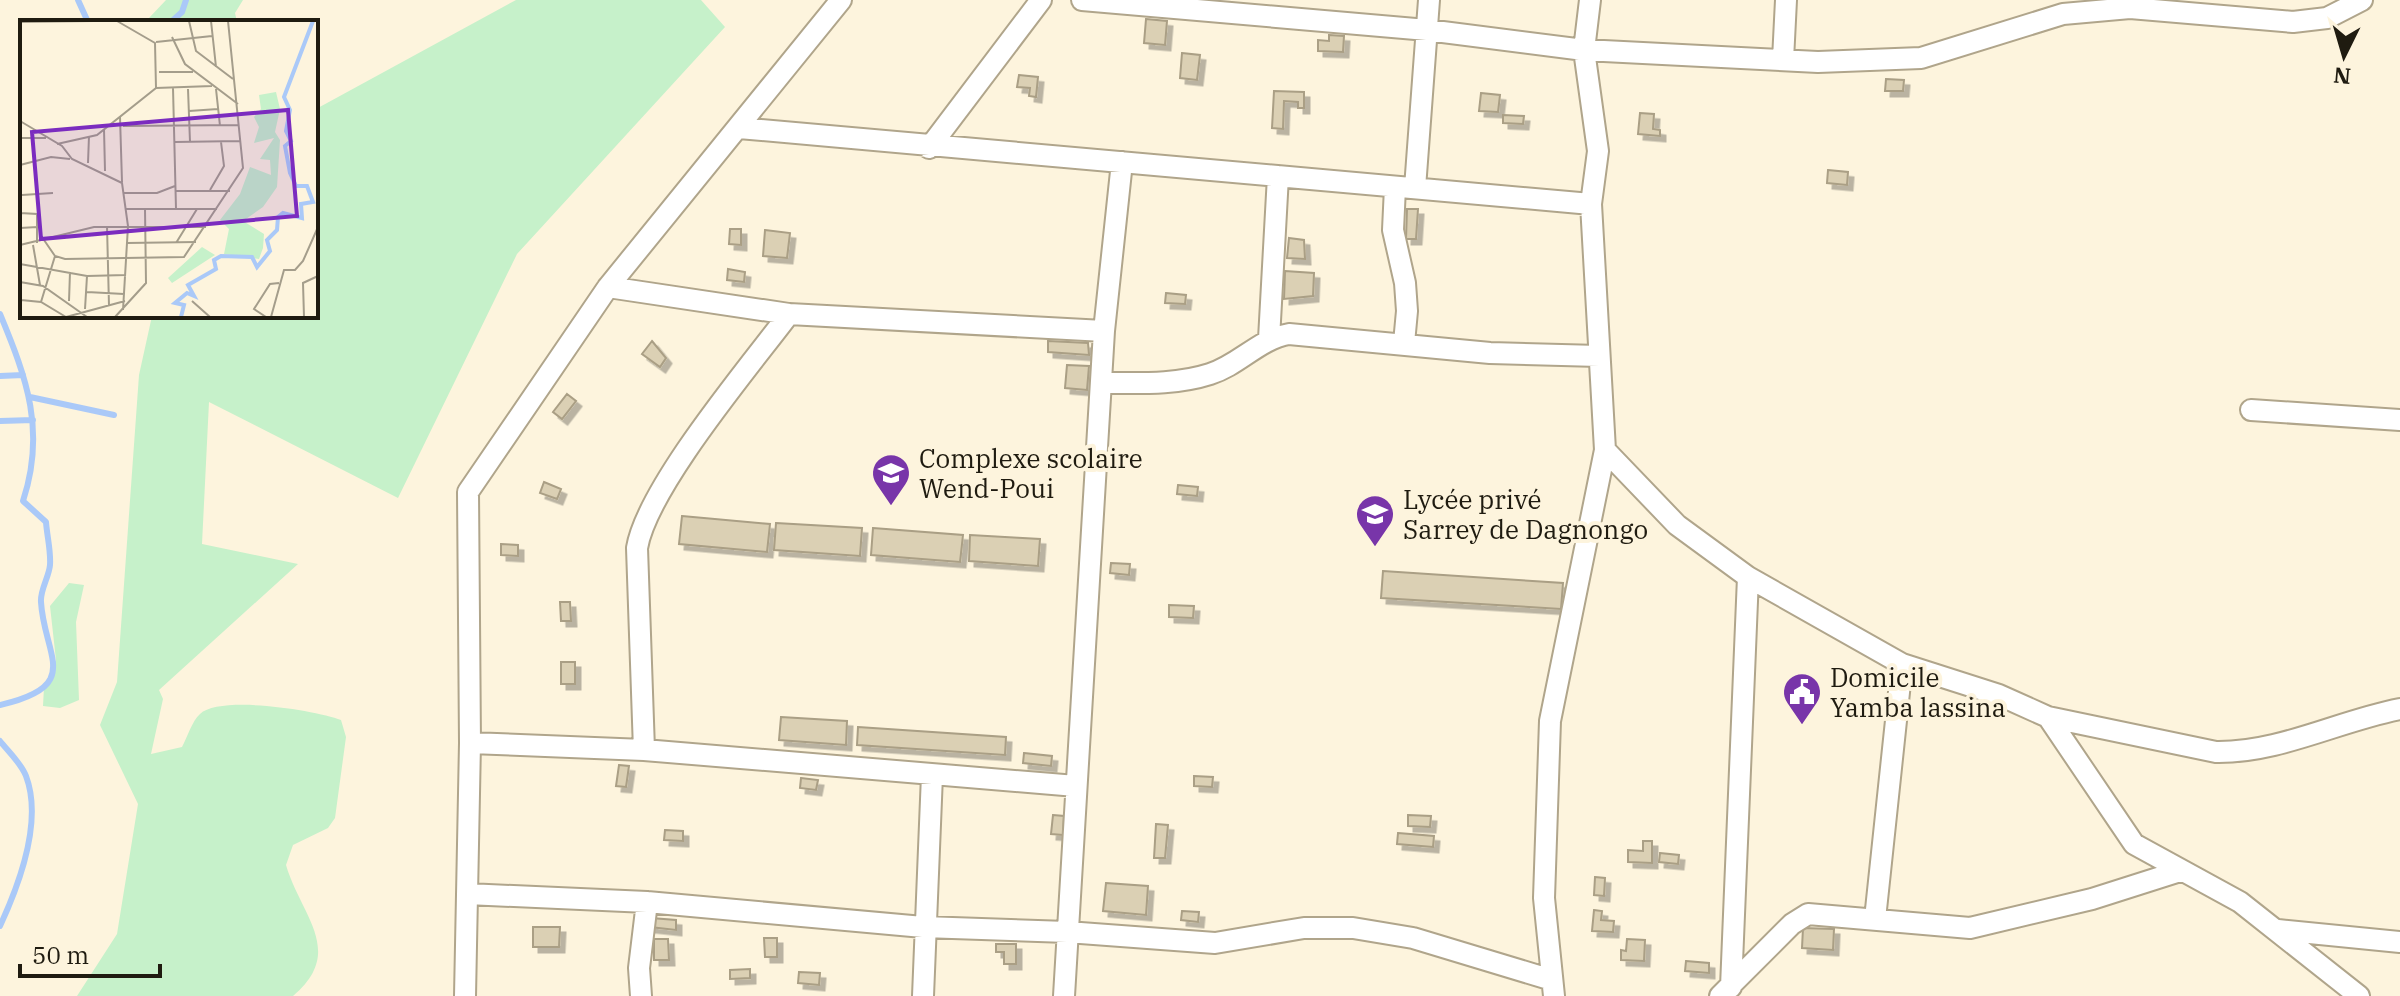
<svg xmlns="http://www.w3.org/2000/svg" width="2400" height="996" font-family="'IBM Plex Serif',serif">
<defs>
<filter id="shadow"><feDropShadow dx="5.5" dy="5.5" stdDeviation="0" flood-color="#0004"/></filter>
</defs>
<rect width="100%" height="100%" fill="#fdf4dd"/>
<path fill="#c6f1ca" d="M166 0H243L235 13 237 22H154L149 18Z
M516 0H701L725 27 517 254 398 498 209 402 202 544 298 564 159 690 163 699 151 754 182 747C187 738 192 721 200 714 220 695 316 710 341 720L346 737 335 818 328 828 293 845 286 865C301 916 346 951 293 996H77L117 934 138 804 100 725 117 682 139 375 152 316H316V109Z
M69 583 84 585 76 622 79 700 60 708 43 706 44 687 56 660 50 606Z"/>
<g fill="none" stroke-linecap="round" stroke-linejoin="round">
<path stroke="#aac9f8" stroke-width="6" d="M78 0 88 22
M171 22 182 12 186 0
M0 314C27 379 46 431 23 501L46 522C47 536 51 551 50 565 49 577 40 590 41 602 44 656 84 686 0 705
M0 376 23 375
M30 397 114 415
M0 421 33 420
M0 741C8 751 21 763 26 776 43 821 19 885 0 926"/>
</g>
<path fill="#dbd0b4" stroke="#aa9f85" stroke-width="2" filter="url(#shadow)" d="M1146 19 1167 21 1165 45 1144 43Z
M1329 35 1344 36 1343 52 1318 51V40L1329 41Z
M1182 53 1200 55 1197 80 1180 78Z
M1019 75 1038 77 1036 97 1029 96 1030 88 1017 87Z
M1886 79 1904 80 1903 91H1885Z
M1274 91 1304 92V108H1298V102L1284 101 1283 129 1272 128Z
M1481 93 1500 95 1498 112 1479 111Z
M1640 113 1654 114 1653 129 1660 130V136L1638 134Z
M1503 115 1524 116 1523 124 1503 123Z
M1828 170 1848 172 1847 185 1827 183Z
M1407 209H1418L1416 239H1406Z
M730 229H741V245L729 244Z
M765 230 790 233 787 258 763 256Z
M1289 238 1304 240 1305 259 1287 258Z
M728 269 745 272 744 282 727 280Z
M1285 271 1314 273 1313 296 1284 299Z
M1166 293 1186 295 1185 304 1165 303Z
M652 341 666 358 660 367 642 354Z
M1048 341 1088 343 1089 355 1048 352Z
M1067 365 1089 366 1087 390 1065 388Z
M567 394 576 401 562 419 553 412Z
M544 482 561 489 557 499 540 493Z
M1178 485 1198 487 1197 496 1177 494Z
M682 516 770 524 767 552 679 544Z
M776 523 862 528 860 556 774 550Z
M873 528 963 535 960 562 871 555Z
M970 535 1040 539 1038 566 969 561Z
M501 544 518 545V556L501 555Z
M1111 563 1130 564 1129 575 1110 573Z
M1383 571 1563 583 1561 609 1381 598Z
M560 602H570L571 621H561Z
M1169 605 1194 606 1193 618 1169 617Z
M561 662H575V684H561Z
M781 717 847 721 846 745 779 740Z
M858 727 1006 737 1005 755 857 745Z
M1024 753 1052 756 1051 766 1023 763Z
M619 765 629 766 626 787 616 786Z
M1194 776 1213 777 1212 787 1194 786Z
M801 778 818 780 816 790 800 788Z
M1053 815 1064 816 1063 835 1051 834Z
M1408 815 1431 816 1430 827 1408 826Z
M1156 824 1168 825 1165 858H1154Z
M665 830 683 831V841L664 840Z
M1398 833 1434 836 1433 847 1397 844Z
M1643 841H1652V863L1628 862V850L1643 851Z
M1660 853 1679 855 1678 864 1659 862Z
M1595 877 1605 878 1604 896 1594 895Z
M1106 883 1148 886 1146 915 1103 911Z
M1594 910 1602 911 1601 920 1614 921 1613 932 1592 931Z
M1182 911 1199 912 1198 922 1181 920Z
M651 918 676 920V930L650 927Z
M533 927H560L559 947H533Z
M1803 928 1834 929 1833 950 1802 948Z
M764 938H777V957H765Z
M654 939H668L669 960H654Z
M1627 939 1645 940 1644 961 1621 960V950L1626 951Z
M996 944H1016V964H1004V952H996Z
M1686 961 1709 963V973L1685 971Z
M750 969V978L730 979V970Z
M799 972 820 973 819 985 798 983Z"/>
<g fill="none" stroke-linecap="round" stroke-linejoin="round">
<defs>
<path id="minor" d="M1082 0 1427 30 1584 50 1818 62 1921 58 2063 14 2130 8 2293 22 2327 18 2362 0
M1590 0 1584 50 1598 151 1591 204 1605 450 1677 525 1748 577 1902 664 1999 695 2048 717 2134 844 2240 902 2359 996
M1783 60 1786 0
M739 128 1591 204
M929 148 1041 0
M1395 187 1393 230 1405 283 1407 311 1404 343
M1415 188 1429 0
M608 287 789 314 1104 331
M1269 339 1278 176
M1103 383C1139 383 1176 385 1210 374 1239 365 1259 339 1289 334L1490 353 1599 356
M2251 410 2400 420
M2048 717 2216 752C2279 753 2338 721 2400 709
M470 743 644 750 1076 786
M644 750 637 548C647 488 749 367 789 314
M467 894 647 902 923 927 1067 932 1215 943 1304 928H1353L1413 938 1552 980
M1875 919 1902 664
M2278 930 2400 942
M1731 987 1748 577
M465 996 470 743 468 492 608 287 841 0
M641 996 639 968 647 902
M923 996 932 775
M1064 996 1104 331 1122 162
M1554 996 1544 898 1550 721 1605 450
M1720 996 1792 924 1808 914 1970 928 2092 899 2180 871"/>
</defs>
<use href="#minor" stroke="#b0a58b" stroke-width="24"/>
<use href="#minor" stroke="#fff" stroke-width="20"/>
</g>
<defs>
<symbol id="school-pin" viewBox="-11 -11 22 30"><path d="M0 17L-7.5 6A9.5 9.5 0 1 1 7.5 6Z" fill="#7835a9" stroke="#fdf4dd"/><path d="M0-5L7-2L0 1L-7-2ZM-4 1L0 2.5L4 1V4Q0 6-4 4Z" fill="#fff"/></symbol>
<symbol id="civic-pin" viewBox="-11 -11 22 30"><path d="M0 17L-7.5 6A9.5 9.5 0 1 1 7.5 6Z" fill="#7835a9" stroke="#fdf4dd"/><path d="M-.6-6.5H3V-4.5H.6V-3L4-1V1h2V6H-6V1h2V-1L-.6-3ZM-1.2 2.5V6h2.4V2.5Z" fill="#fff"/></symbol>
</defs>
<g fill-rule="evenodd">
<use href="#school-pin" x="869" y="451" width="44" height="60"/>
<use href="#school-pin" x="1353" y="492" width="44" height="60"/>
<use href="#civic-pin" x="1780" y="670" width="44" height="60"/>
</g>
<g text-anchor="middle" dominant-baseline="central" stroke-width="8" stroke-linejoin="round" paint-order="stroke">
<g font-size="26" fill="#1f1b10" stroke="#fdf4dd" text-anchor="start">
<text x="919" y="458">Complexe scolaire<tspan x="919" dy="30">Wend-Poui</tspan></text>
<text x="1403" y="499">Lycée privé<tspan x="1403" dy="30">Sarrey de Dagnongo</tspan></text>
<text x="1830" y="677">Domicile<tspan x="1830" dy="30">Yamba lassina</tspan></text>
</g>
</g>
<g transform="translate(20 20)">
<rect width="298" height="298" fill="#fdf4dd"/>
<path d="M256 72 260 89 255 112 260 120 257 167 243 187 223 201 244 214 243 228 239 239 204 234 209 209 200 200 220 174 230 147 251 155 250 140 240 139 254 118 234 123 239 107 234 97 241 89 239 75ZM182 227 195 235 152 263 148 258Z" fill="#c6f1ca"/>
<path fill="none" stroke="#aac9f8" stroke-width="4" d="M161 297 164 285 155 283 167 273 174 276 168 265 196 249 194 240 201 236 232 237 237 247 250 231 247 220 257 210 258 197 263 193 282 198 281 184 293 182 287 166H276L270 153 265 126 271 121 266 111 270 90 264 77 293 1"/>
<path fill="none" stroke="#a49d8b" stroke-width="2" d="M169 1 176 31 213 59M191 1 196 47M0 2 73 1M152 17 165 44 218 84M136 22 192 16M139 52H173M136 68 192 66M153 68 156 189M168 69 170 122M196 69 200 106M169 91 198 89M100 97 102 162M0 101 42 126 52 139 102 163 108 206 103 290M103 106 219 105M84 109 85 151M0 118H26M155 122 220 121M37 124 77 115 136 68 135 23 97 1M68 143 69 116M0 145 31 137 50 139M0 158V201M190 170 204 146 201 122M156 171H210M103 173H137L155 166M2 175 33 173M106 189H197M0 193 17 194V206M87 206 89 286M0 208 17 207V223M24 220 35 236 45 239 164 237 223 148 208 1M107 223 176 222M156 223 177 189M0 225 74 207H186M13 225 20 265M0 226 1 295M0 244 67 256 106 255M0 262 23 266 67 297M67 272 104 274M1 280 21 282 46 297M49 281 50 252M172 281 190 297M21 282 35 236M65 289 67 256M46 297 105 281M95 297 126 263 125 189M246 297 234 289 250 264 259 263M251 297 264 250H275L283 241 298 207M284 297 283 263 298 256"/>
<path fill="#7b2cbf" fill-opacity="0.15" stroke="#7b2cbf" stroke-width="4" d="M268 90 277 196 21 219 12 112Z"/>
<rect width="298" height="298" fill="none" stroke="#1f1b10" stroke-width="4"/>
</g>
<g transform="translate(2344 56) rotate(185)" stroke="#fdf4dd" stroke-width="6" paint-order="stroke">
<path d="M0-6L14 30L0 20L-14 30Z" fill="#1f1b10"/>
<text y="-12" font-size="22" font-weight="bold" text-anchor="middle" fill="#1f1b10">N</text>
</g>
<path d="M20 964v12h140v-12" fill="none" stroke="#1f1b10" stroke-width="4"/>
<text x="32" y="964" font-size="24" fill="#1f1b10" stroke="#fdf4dd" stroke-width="6" paint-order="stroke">50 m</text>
</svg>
